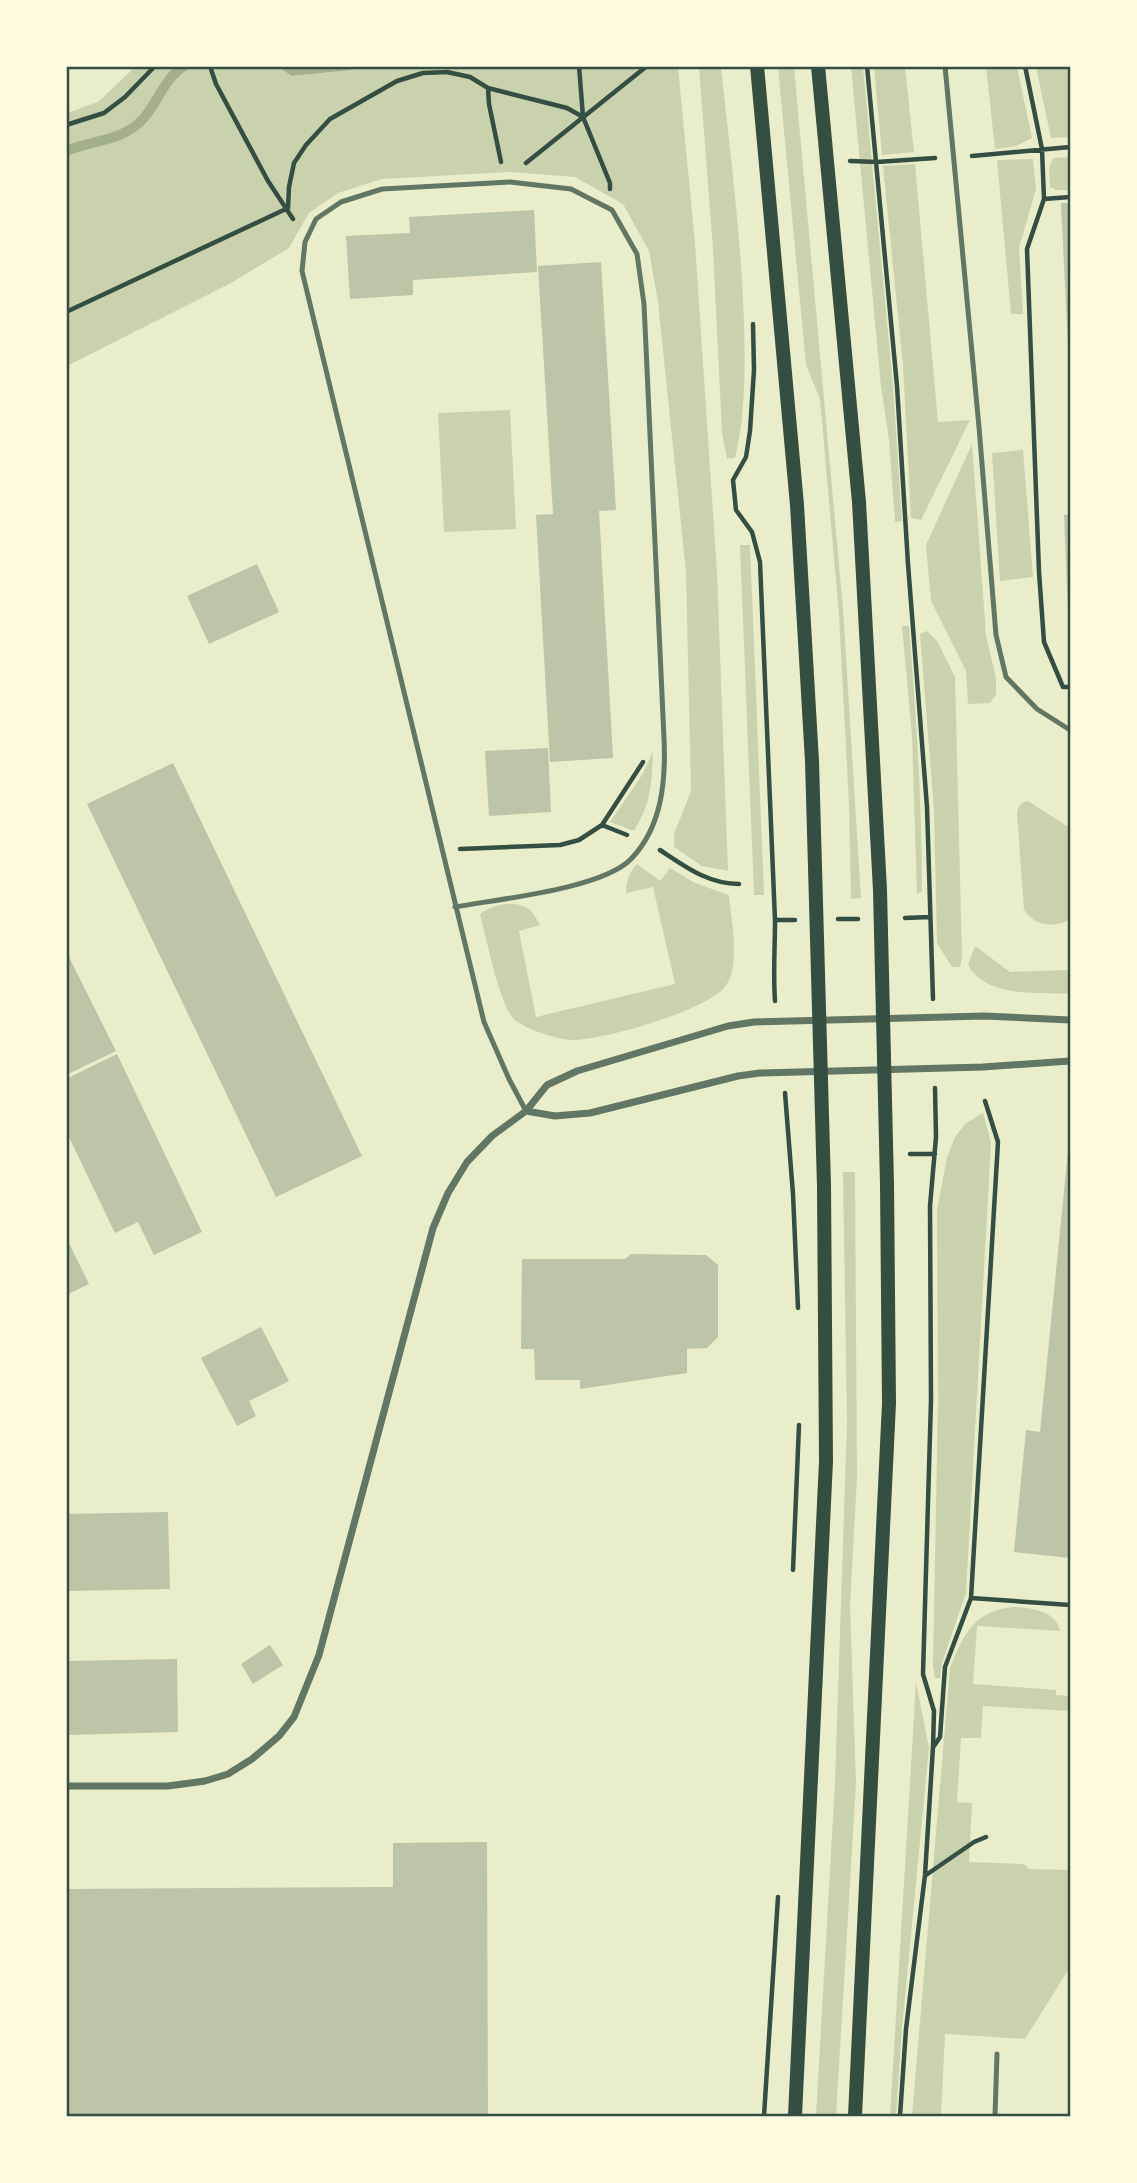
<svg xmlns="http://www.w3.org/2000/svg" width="1137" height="2183" font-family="Inter,sans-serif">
<rect width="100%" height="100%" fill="#e9edc9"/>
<path fill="#cad2ad" d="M357 66 678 67 695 243 717 572 728 871 702 866 674 847V834L691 791 686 572 658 302 649 251 623 204 575 177 510 172 382 179 338 193 309 213 289 248 231 283 67 366V113L98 102 135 67H278L293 76 350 70Z
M699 67H721C730 151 741 236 744 321 745 367 746 413 735 458L727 459 722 433 713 249Z
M778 67H794L843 609 861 898 851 899 849 804 839 615 820 399 806 365Z
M851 67H863L893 386 902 521 895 522 889 440 881 386Z
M874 67H905L914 152 882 155Z
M986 67H1017L1032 138 1016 146 995 149Z
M1036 67H1070V137L1051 138Z
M1070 157V190H1056L1050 187 1049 168 1053 158Z
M1033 159 1036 189 1019 248 1023 314H1011L997 160Z
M915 164 938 422 970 420 921 520 911 518 903 366 883 166Z
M510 410 516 529 444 532 438 413Z
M972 444 986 635 996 678V695L990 703 968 704 966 671 931 601 926 545Z
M1023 450 1033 577 1000 581 992 453Z
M740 545H750L764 895H754Z
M902 626H909C916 715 922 802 922 891L917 894 912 735Z
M927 631 937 641 955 677 962 957 960 967H952L937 943 934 809 920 634Z
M653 752C652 784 651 803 634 831L610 822 642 775Z
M1028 801 1070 828V920C1053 928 1035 926 1024 910L1017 813C1019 805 1020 802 1028 801Z
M637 864 660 881 670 868 695 883 729 895C731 920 742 968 724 988 704 1011 606 1039 575 1040 561 1041 525 1029 515 1020 500 1008 486 936 480 914 493 904 516 899 530 910 534 913 537 920 540 925L519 931 536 1017 675 984 653 887 626 893C626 881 629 873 637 864Z
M975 946 1010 972 1070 970V994C1038 992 986 998 968 965Z
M983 1113 991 1143 966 1593 942 1663 940 1678H935L933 1665 938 1401 937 1210 947 1157 955 1137 966 1123Z
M843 1172H855L857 1477 850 1605 856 1783 836 2116H816L835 1782 847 1423Z
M1015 1607C1032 1608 1056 1611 1060 1631L977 1626 973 1684 1056 1690V1695L1070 1696V1711L983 1706 981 1738H961L957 1802 972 1803 969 1862 1024 1864 1029 1869 1070 1870V1967L1025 2039 945 2034 941 2116H912L950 1668C964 1634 974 1610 1015 1607Z
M916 1682 929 1748 902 2028 896 2116H890Z"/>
<path fill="#a3b18a" d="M278 67H357L351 70 292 76Z"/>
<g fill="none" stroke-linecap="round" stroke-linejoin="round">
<path stroke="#a3b18a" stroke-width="10" d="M66 151C92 140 123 141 143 119 158 102 164 79 184 66"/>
</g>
<path fill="#bcc5a7" d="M1061 203H1070V347H1068Z
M534 210 537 272 413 280V295L350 299 346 236 410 233 409 217Z
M601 262 616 510 599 511 613 758 550 762 536 515 553 514 538 266Z
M1070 514V612H1068L1064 515Z
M257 564 279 612 209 644 187 596Z
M548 748 551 812 489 816 485 751Z
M173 763 362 1156 276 1197 87 804Z
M66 951 116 1051 66 1075Z
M117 1054 202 1232 154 1255 138 1222 115 1233 66 1131V1079Z
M1069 1141H1070V1558L1014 1552 1026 1430 1040 1432Z
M66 1237 89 1284 66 1295Z
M631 1254 706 1255 718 1265V1337L707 1348 687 1349V1373L580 1389V1380H535L534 1349H521L522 1259H625Z
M261 1327 289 1381 249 1401 256 1416 237 1426 201 1358Z
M168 1512 170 1589 66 1591V1514Z
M270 1645 283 1665 253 1684 241 1664Z
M177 1659 178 1732 66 1735V1661Z
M487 1842 488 2116H66V1889L393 1887V1843Z"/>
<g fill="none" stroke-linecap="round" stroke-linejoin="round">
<path stroke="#344e41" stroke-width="4.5" d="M210 66 216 84 268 181 293 219
M579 66 583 117 610 183V189
M867 66 897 386 908 564 927 807 933 999
M1025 66 1042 149 1044 199 1027 249 1039 572 1044 642 1063 687H1070
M488 88 489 104 501 162
M66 125 104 113 125 97 155 66
M972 156 1070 147
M850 161 877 162 935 158
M526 163 647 66
M1044 199 1070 197
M288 208 289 187 294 163 306 145 330 119 397 81 423 73 447 72 470 77 488 88 567 108 583 117
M66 312 288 208
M753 324 754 370 750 431 746 457 733 480 736 510 752 532 760 562 775 920C775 948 773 974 775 1001
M602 825 627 835
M460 849 560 845 579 840 602 825 643 762
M660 850C686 867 708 884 739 884
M905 918 930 917
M838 919H858
M775 920H795
M785 1093 793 1194 798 1308
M910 1154H935
M793 1570 799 1425
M971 1598 1070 1605
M934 1746 940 1737 945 1667 971 1598 998 1142 985 1101
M926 1875 974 1842 986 1837
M764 2116 778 1897
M900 2116 906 2029 925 1875 933 1747 934 1711 923 1674 931 1400 930 1206 936 1137 935 1088"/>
<path stroke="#617663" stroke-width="5" d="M945 66 979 427 996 635 1006 677 1037 709 1070 730
M455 907C498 899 602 889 631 859 662 827 666 781 664 738L644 304 637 254 612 210 571 189 510 182 382 189 341 202 316 219 305 242 302 271 484 1022 509 1079 526 1111
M995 2116 997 2054"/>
<path stroke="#617663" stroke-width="7" d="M526 1111 555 1116 590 1113 738 1076 760 1073 983 1067 1070 1061
M66 1786H168L205 1781 228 1774 252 1759 279 1736 294 1717 319 1655 433 1228 448 1193 467 1162 492 1136 526 1111 547 1085 577 1071 728 1026 754 1022 984 1016 1070 1020"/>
<path stroke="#344e41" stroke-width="14" d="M757 66 797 505 812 761 824 1186 826 1461 795 2116
M818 66 859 502 880 890 887 1184 889 1403 855 2116"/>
</g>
<rect width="1137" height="2183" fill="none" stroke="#fefae0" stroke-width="136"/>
<rect x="68" y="68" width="1001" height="2047" fill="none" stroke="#344e41" stroke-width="2.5"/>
</svg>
